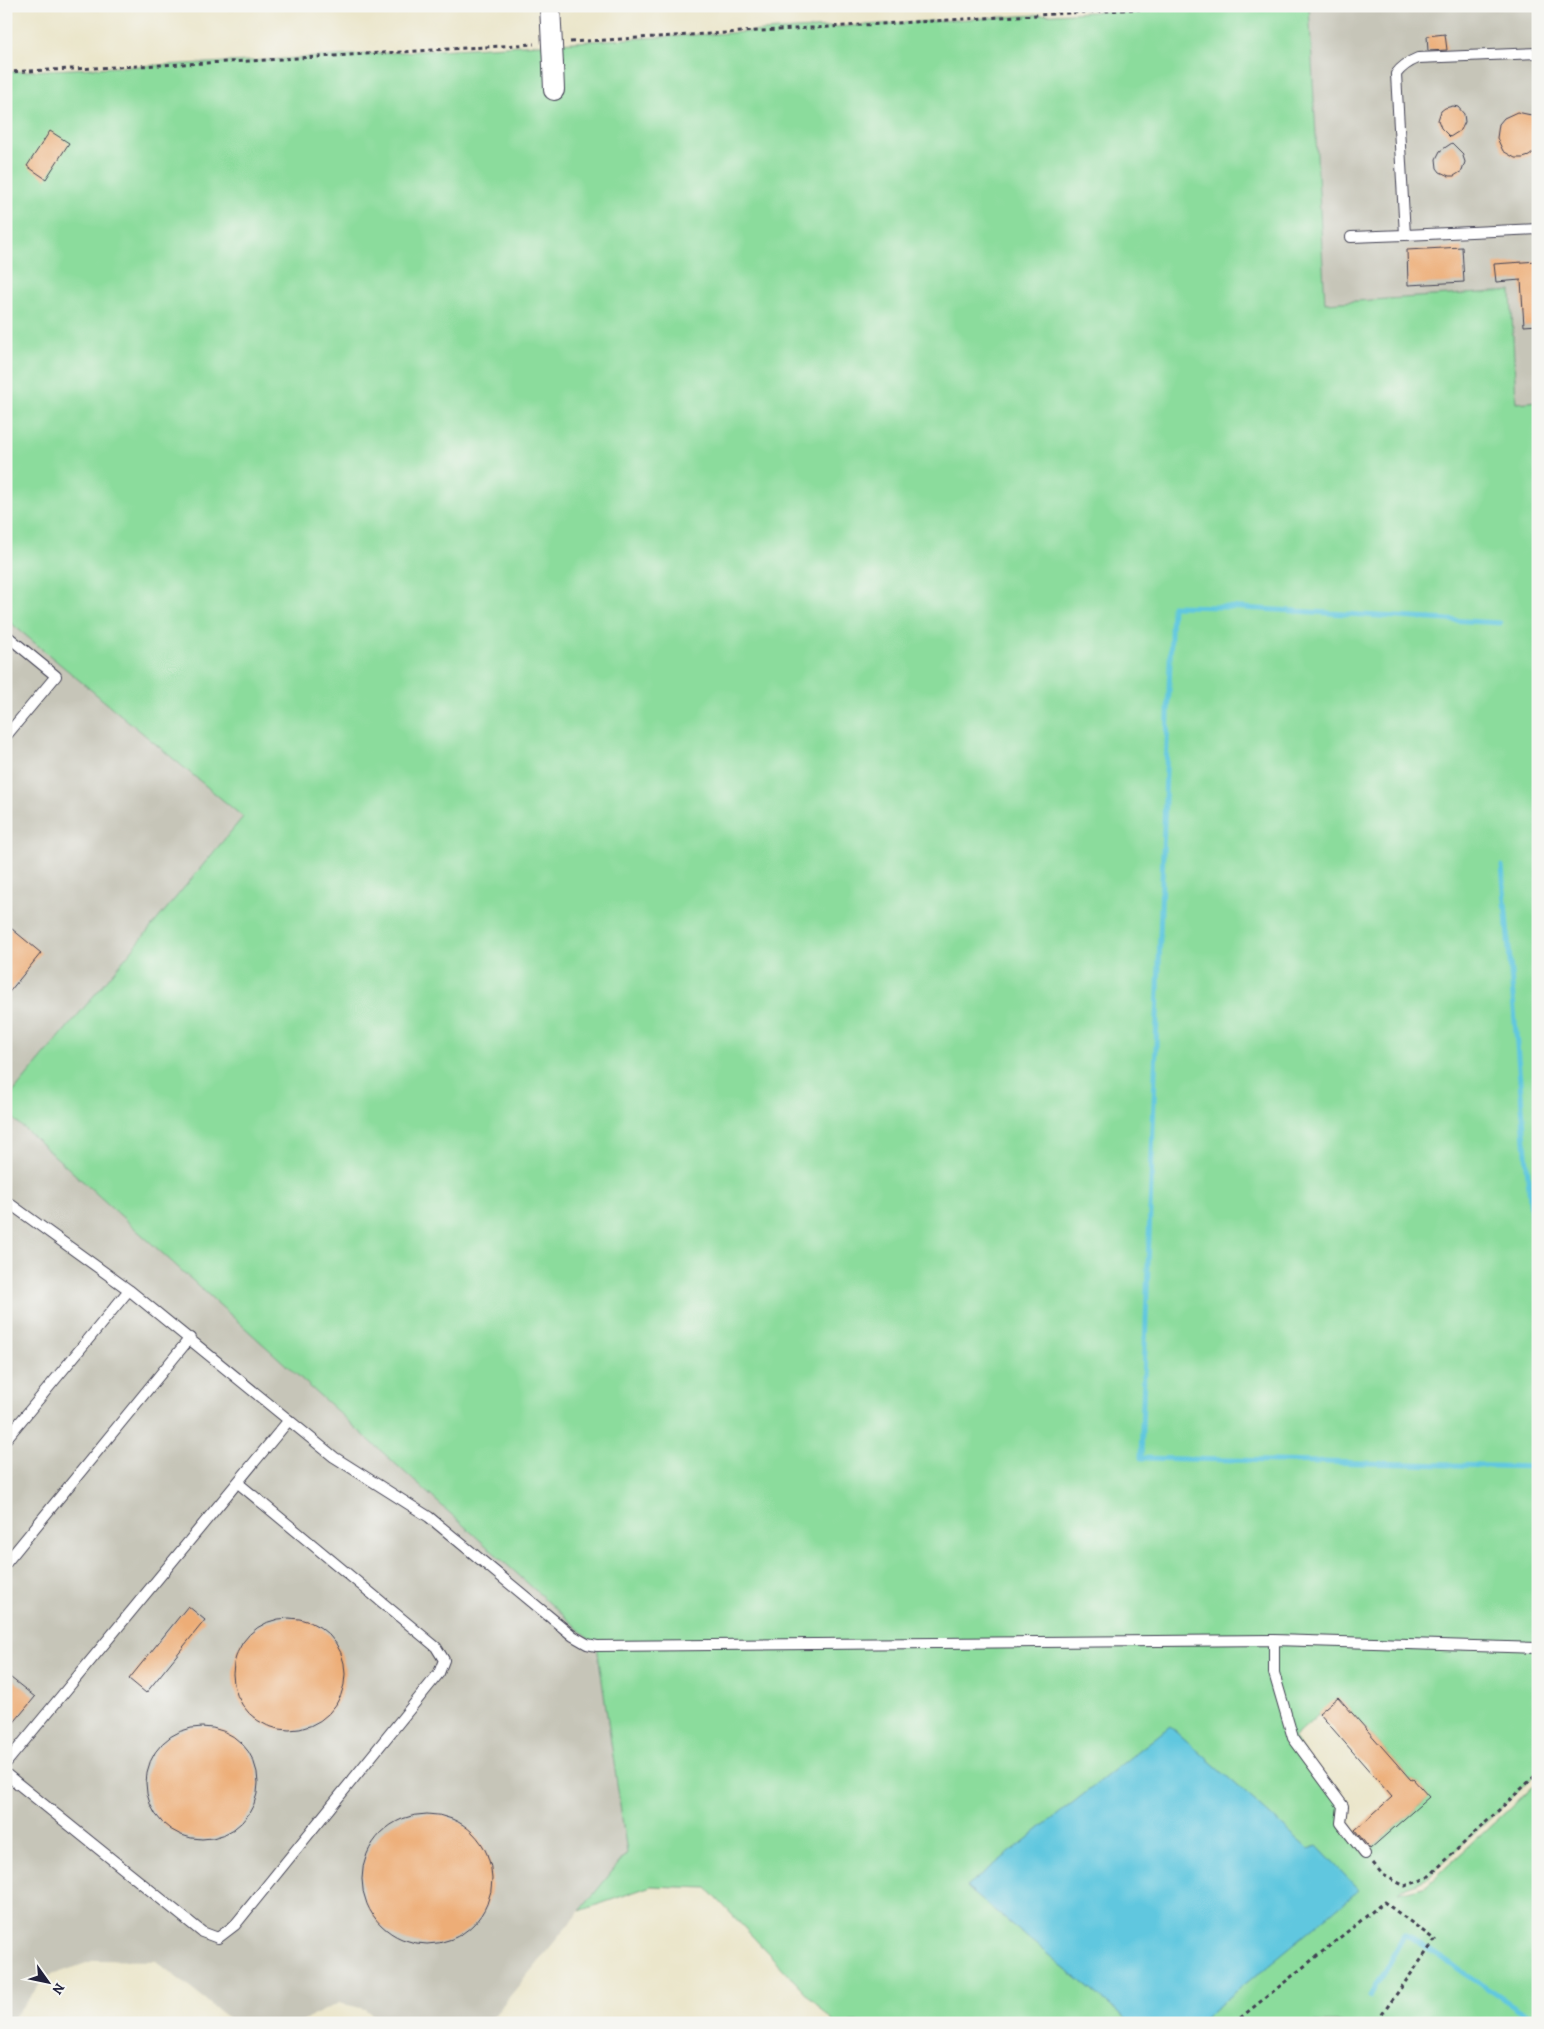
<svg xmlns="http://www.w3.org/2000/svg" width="1544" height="2029" font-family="Alegreya,serif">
<rect width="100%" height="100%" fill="#f6f6f2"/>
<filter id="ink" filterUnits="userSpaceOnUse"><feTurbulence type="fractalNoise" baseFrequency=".02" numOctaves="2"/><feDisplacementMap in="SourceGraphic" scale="10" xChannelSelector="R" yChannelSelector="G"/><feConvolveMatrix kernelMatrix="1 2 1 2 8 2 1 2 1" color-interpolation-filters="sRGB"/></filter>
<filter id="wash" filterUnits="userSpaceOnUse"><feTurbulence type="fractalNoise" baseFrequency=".0096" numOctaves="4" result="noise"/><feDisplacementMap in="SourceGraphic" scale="20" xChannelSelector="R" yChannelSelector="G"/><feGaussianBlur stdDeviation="1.12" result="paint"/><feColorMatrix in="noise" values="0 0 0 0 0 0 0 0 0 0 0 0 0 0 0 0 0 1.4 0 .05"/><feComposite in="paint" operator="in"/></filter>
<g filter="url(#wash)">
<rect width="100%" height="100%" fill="#ebe6cb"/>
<path fill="#c6c5b8" d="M1309 6H1538V401L1516 403 1511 291 1325 303Z
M6 619 243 817 6 1101Z
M6 1112 597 1646 627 1853 488 2023H382L365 2009 339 2003 298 2023H234L156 1961 95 1960 46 1977 9 2023H6Z"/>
<path fill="#8bdc9c" stroke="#567f6c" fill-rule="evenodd" d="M1191 6H1309L1325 303 1511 291 1516 403 1538 401V1773L1427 1878 1405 1886 1398 1892 1427 1885 1538 1782V2023H834L707 1888 651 1886 580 1911 627 1853 597 1646 6 1112V1101L243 817 6 619V72L249 61ZM1338 1697 1411 1780 1413 1779 1429 1797 1365 1854 1341 1823 1343 1806 1293 1738Z"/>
<path fill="#61c7df" stroke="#42748d" d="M1170 1726 1309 1849 1317 1846 1359 1890 1198 2023H1131L966 1887Z"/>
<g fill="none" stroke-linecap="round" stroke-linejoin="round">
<path stroke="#61c7df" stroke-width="5" d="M1500 623 1224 607 1172 606 1141 1458 1538 1467
M1502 866 1538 1296
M1370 1996 1405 1934 1538 2022"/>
</g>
<g id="blocks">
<path fill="#edad77" d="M1445 34 1447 50 1428 51 1427 36Z
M1453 106 1458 107 1464 114 1465 122 1461 130 1450 137 1441 128 1438 120 1441 111 1445 108Z
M1517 112 1531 115 1538 120V149L1529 156 1523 158H1515L1503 151 1497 138 1499 124 1504 118Z
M50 131 69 143 46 179 27 166Z
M1452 143 1462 153 1465 162 1462 171 1454 176H1449L1440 172 1437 168 1436 159 1440 151Z
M1462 247 1464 282 1408 285 1407 250Z
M1538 261V325L1524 326 1521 280 1496 282 1494 264Z
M6 924 41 953 6 996Z
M188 1606 205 1620 146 1693 129 1679Z
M233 1674a56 56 0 1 1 112 0a56 56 0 1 1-112 0Z
M6 1674 35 1697 6 1732Z
M1338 1697 1411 1780 1413 1779 1429 1797 1370 1849 1355 1830 1392 1797 1319 1713Z
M146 1783a56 56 0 1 1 112 0a56 56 0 1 1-112 0Z
M362 1879a65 65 0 1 1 130 0a65 65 0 1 1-130 0Z"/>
</g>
</g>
<g filter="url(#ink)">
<use href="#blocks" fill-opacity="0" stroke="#403f51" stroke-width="1"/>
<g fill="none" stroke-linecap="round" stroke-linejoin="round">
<defs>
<path id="lane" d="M1538 53 1418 58C1408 62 1402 66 1396 74L1405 235 1538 229
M1351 237 1405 235
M6 635 56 676 6 736
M6 1201 129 1290 334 1457 429 1517 573 1636 587 1644 597 1646 1274 1640 1538 1648
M6 1439 129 1290
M6 1563 190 1338
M1274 1640V1673L1293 1738 1343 1806 1341 1823 1365 1854
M6 1763 289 1420
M6 1774 202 1932 218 1938 235 1925 439 1673 444 1660 436 1647 238 1483"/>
<path id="street" d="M553 65 554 90"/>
</defs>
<use href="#lane" stroke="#403f51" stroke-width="12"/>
<use href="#street" stroke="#403f51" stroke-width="22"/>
<path stroke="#403f51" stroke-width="3" stroke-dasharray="4 4" stroke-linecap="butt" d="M570 42 1191 6
M6 72 249 61 534 44
M1373 1863 1383 1875 1405 1886 1427 1878 1538 1773
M1234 2023 1384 1902 1435 1940 1376 2023"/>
<use href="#lane" stroke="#fff" stroke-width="10"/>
<use href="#street" stroke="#fff" stroke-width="20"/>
<defs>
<path id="street-bridge" d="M550 6 553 65"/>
</defs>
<use href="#street-bridge" stroke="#403f51" stroke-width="22" stroke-linecap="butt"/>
<use href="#street-bridge" stroke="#fff" stroke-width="20"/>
</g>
</g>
<rect width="1544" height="2029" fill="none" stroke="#f6f6f2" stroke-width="25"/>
<g transform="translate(48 1982) rotate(123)" stroke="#f6f6f2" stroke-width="4" paint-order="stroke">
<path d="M0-4L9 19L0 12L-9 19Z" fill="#22223b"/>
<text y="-8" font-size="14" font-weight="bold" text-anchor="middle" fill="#22223b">N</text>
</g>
</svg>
